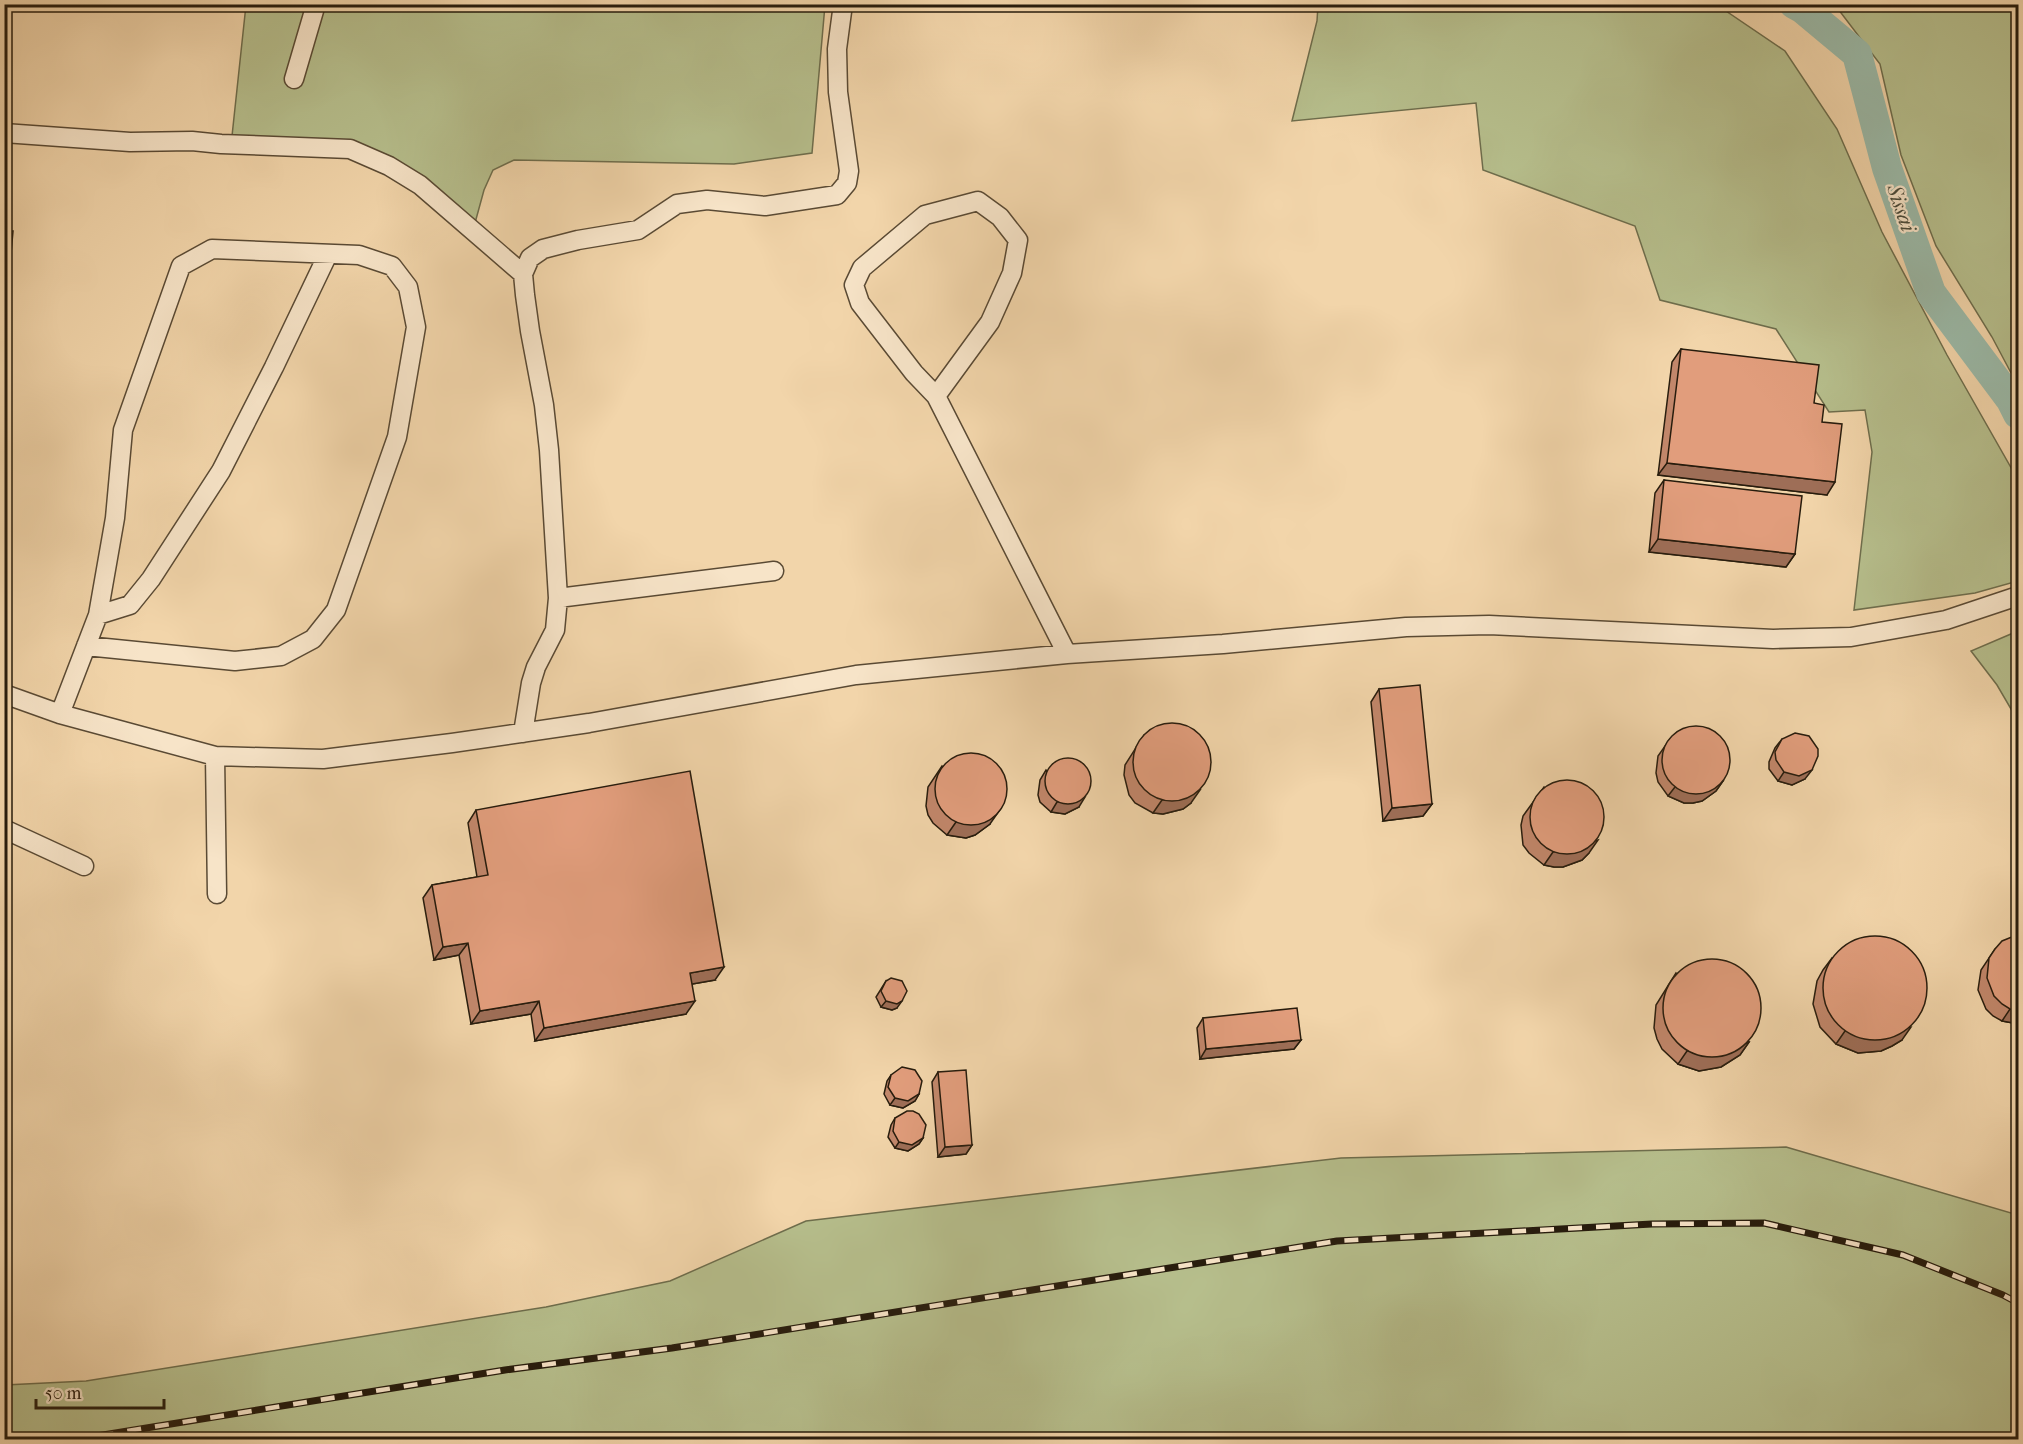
<svg xmlns="http://www.w3.org/2000/svg" width="2023" height="1444" font-family="'IM FELL French Canon',serif">
<rect width="100%" height="100%" fill="#f2d5aa"/>
<filter id="stains"><feTurbulence type="fractalNoise" baseFrequency=".00333" numOctaves="4"/><feColorMatrix values="0 0 0 0 .2 0 0 0 0 .09 0 0 0 0 .02 0 0 0 .5 -.17"/></filter>
<radialGradient id="worn" r=".72"><stop offset=".6" stop-color="#630" stop-opacity="0"/><stop offset="1" stop-color="#630" stop-opacity=".3"/></radialGradient>
<path fill="#b6be8c" stroke="#6e6d4c" stroke-width="1.5" d="M246 5H825L812 153 734 164 514 160 493 170 484 190 475 223 352 140 232 136Z
M1318 5H1717L1785 51 1837 129 1882 232 1947 355 2018 480V581L1975 593 1854 610 1872 452 1865 410 1829 412 1776 329 1660 300 1635 226 1483 170 1476 103 1292 121 1317 21Z
M1835 5H2018V386L1992 337 1936 246 1901 155 1880 64Z
M2018 631V721L1997 685 1971 651Z
M1786 1147 2018 1215V1439H5V1385L86 1381 546 1307 670 1281 806 1221 1341 1158Z"/>
<g fill="none" stroke-linecap="round" stroke-linejoin="round">
<path stroke="#9bb9a7" stroke-width="30" d="M1794 4 1803 9 1857 54 1887 168 1931 293 2011 400 2018 414"/>
<defs>
<path id="minor" d="M294 79 316 4
M4 133 130 142 192 141 221 144 350 149 389 166 420 185 523 274
M936 396 990 322 1012 273 1018 240 1000 217 978 201 925 215 862 268 854 285 860 303 914 373 936 396 1067 654
M558 598 774 571
M98 615 130 605 151 579 221 471 274 367 328 254
M4 694 60 714 215 756 323 759 452 743 589 723 856 675 1067 654 1223 644 1406 627 1489 625 1773 639 1851 637 1946 620 2018 596
M60 714 98 615 115 518 123 430 181 266 212 249 359 255 392 266 408 287 416 327 397 437 336 610 313 639 281 656 235 661 86 646
M523 733 531 683 536 667 555 630 558 598 549 450 544 405 530 331 525 295 523 274 530 258 543 249 578 240 638 230 677 204 707 200 765 206 837 195 847 183 849 171 838 92 837 49 843 4
M215 756 217 894
M4 829 84 866"/>
</defs>
<use href="#minor" stroke="#5a4a34" stroke-width="21"/>
<use href="#minor" stroke="#f7e4c8" stroke-width="18"/>
<defs>
<path id="rail" d="M72 1440 505 1370 672 1348 1337 1241 1652 1224 1764 1223 1903 1255 2003 1295 2018 1303"/>
</defs>
<use href="#rail" stroke="#271c0d" stroke-width="7"/>
<use href="#rail" stroke="#f7e4c8" stroke-width="4.5" stroke-dasharray="14" stroke-linecap="butt"/>
</g>
<path fill="#c2876b" stroke="#271c0d" stroke-width="1.5" d="M1681 349 1814 403 1822 422 1827 495 1658 475 1672 362Z
M1664 480 1795 554 1786 567 1649 552 1655 493Z
M1379 689 1432 804 1423 816 1383 821 1371 702Z
M1144 735 1191 803 1183 809 1163 814 1153 813 1135 803 1129 795 1124 775 1125 765Z
M1670 739 1723 781 1716 791 1702 801 1693 803H1684L1668 796 1658 782 1656 773 1658 756Z
M1782 739 1805 779 1792 785 1778 781 1769 769V762L1775 748Z
M942 766 990 824 975 835 966 838 947 835 933 823 928 815 926 806 928 787Z
M1046 770 1079 807 1065 814 1051 812 1040 802 1038 795 1040 780Z
M1544 787 1589 853 1582 860 1563 867H1554L1544 865 1529 853 1523 845 1521 825 1523 816Z
M476 810 715 980 692 984 686 1014 535 1041 531 1014 471 1024 459 955 434 960 423 898 432 885 477 877 468 823Z
M2019 934V1024L2002 1021 1993 1016 1986 1009 1978 990 1981 970 1995 949Z
M1832 958 1902 1040 1892 1046 1881 1051 1858 1053 1836 1044 1820 1027 1813 1004 1817 981 1823 970Z
M1676 973 1749 1042 1740 1055 1721 1067 1699 1071 1678 1064 1662 1049 1657 1039 1654 1028 1656 1005Z
M886 981 897 1008 892 1010 881 1007 876 997Z
M1203 1018 1301 1040 1294 1049 1200 1059 1197 1028Z
M938 1072 972 1145 966 1154 938 1157 932 1082Z
M891 1075 919 1094 915 1101 903 1108 890 1105 884 1094 887 1081Z
M895 1118 923 1138 919 1144 908 1151 895 1148 888 1137 891 1125Z"/>
<path fill="#9e6e57" stroke="#271c0d" stroke-width="1.5" d="M1667 463 1835 482 1827 495 1658 475Z
M1658 539 1795 554 1786 567 1649 552Z
M1812 770 1805 779 1792 785 1778 781 1784 772Z
M1723 781 1716 791 1702 801 1693 803H1684L1668 796 1675 787Z
M1200 790 1191 803 1183 809 1163 814 1153 813 1162 800Z
M1085 797 1079 807 1065 814 1051 812 1057 802Z
M1432 804 1423 816 1383 821 1392 808Z
M999 811 990 824 975 835 966 838 947 835 956 822Z
M1598 840 1589 853 1582 860 1563 867H1554L1544 865 1553 852Z
M468 943 459 955 434 960 443 947Z
M724 967 715 980 681 986 690 973Z
M539 1001 531 1014 471 1024 480 1011Z
M695 1001 686 1014 535 1041 544 1028Z
M886 1001H902L897 1008 892 1010 881 1007Z
M2010 1009 2019 1010V1024L2002 1021Z
M1911 1027 1902 1040 1892 1046 1881 1051 1858 1053 1836 1044 1845 1031Z
M1301 1040 1294 1049 1200 1059 1206 1049Z
M1749 1042 1740 1055 1721 1067 1699 1071 1678 1064 1687 1051Z
M919 1094 915 1101 903 1108 890 1105 895 1098Z
M923 1138 919 1144 908 1151 895 1148 899 1142Z
M972 1145 966 1154 938 1157 945 1147Z"/>
<path fill="#e19d7c" stroke="#271c0d" stroke-width="1.5" d="M4 231H13L8 287H4Z
M1681 349 1819 365 1814 403 1824 405 1822 422 1842 424 1835 482 1667 463Z
M1664 480 1802 496 1795 554 1658 539Z
M1420 685 1432 804 1392 808 1379 689Z
M1133 762a39 39 0 1 1 78 0a39 39 0 1 1-78 0Z
M1662 760a34 34 0 1 1 68 0a34 34 0 1 1-68 0Z
M1795 733 1809 736 1818 749V756L1812 770 1799 776 1784 772 1776 760 1775 752 1782 739Z
M935 789a36 36 0 1 1 72 0a36 36 0 1 1-72 0Z
M1045 781a23 23 0 1 1 46 0a23 23 0 1 1-46 0Z
M690 771 724 967 690 973 695 1001 544 1028 539 1001 480 1011 468 943 443 947 432 885 488 875 476 810Z
M1530 817a37 37 0 1 1 74 0a37 37 0 1 1-74 0Z
M2019 934V1010L2010 1009 2002 1004 1994 996 1987 978 1989 958 1995 949 2002 941Z
M1823 988a52 52 0 1 1 104 0a52 52 0 1 1-104 0Z
M1663 1008a49 49 0 1 1 98 0a49 49 0 1 1-98 0Z
M891 978 902 981 907 991 902 1001 897 1004 886 1001 881 991 886 981Z
M1297 1008 1301 1040 1206 1049 1203 1018Z
M902 1067 915 1070 922 1081 919 1094 908 1101 895 1098 888 1087 891 1075Z
M966 1070 972 1145 945 1147 938 1072Z
M907 1111H913L919 1114 926 1125 923 1138 912 1145 899 1142 893 1131 895 1118Z"/>
<g text-anchor="middle" dominant-baseline="central" stroke-width="4.5" stroke-linejoin="round" paint-order="stroke">
<g font-size="22" font-style="italic" fill="#4a4b3b" stroke="#f7e4c8">
<text transform="translate(1901 208) rotate(71)">Sissai</text>
</g>
</g>
<rect width="2023" height="1444" fill="none" stroke="#f2d5aa" stroke-width="24"/>
<rect x="6" y="6" width="2011" height="1432" fill="none" stroke="#271c0d" stroke-width="3"/>
<rect x="12" y="12" width="1999" height="1420" fill="none" stroke="#271c0d" stroke-width="1.5"/>
<path d="M36 1399v9h128v-9" fill="none" stroke="#271c0d" stroke-width="3"/>
<text x="45" y="1399" font-size="18" fill="#271c0d" stroke="#f7e4c8" stroke-width="4.5" paint-order="stroke">50 m</text>
<rect width="100%" height="100%" filter="url(#stains)"/>
<rect width="100%" height="100%" fill="url(#worn)"/>
</svg>
